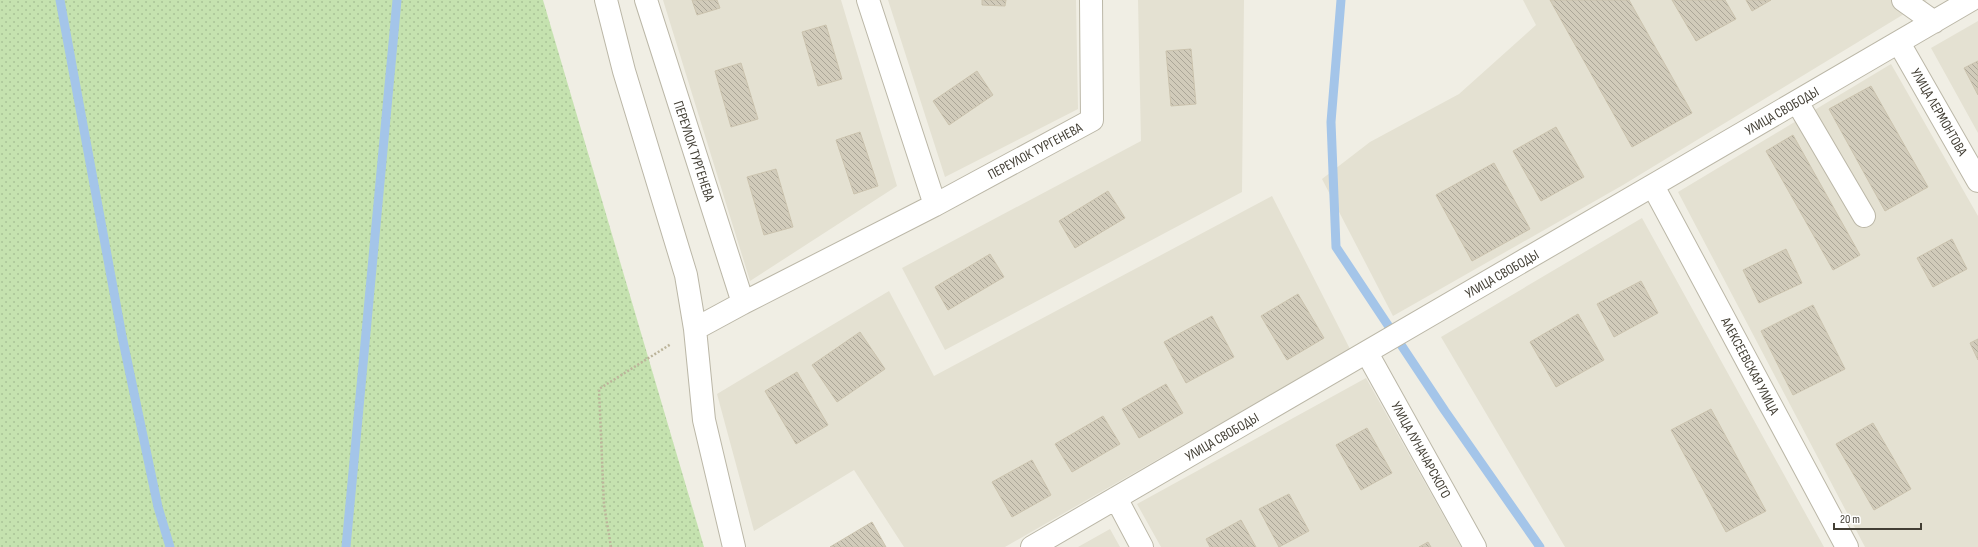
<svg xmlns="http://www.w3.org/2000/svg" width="1978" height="547" font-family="'Sofia Sans Condensed',sans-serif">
<defs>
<pattern id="grass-dots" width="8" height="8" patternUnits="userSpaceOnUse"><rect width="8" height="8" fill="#c5e2af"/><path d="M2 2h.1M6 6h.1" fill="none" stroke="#aac397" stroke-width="1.8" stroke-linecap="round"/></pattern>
<pattern id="building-back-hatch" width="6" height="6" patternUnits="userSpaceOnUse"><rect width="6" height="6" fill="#d1cbba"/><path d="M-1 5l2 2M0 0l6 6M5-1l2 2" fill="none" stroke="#aba698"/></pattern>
</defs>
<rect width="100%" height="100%" fill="#f0eee4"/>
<path fill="#e4e1d2" d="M663 0H841L897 186 750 281Z
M888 0H1076L1078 109 945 177Z
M1138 0H1244L1242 192 945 350 902 268 1141 141Z
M1523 0H1927L1623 185 1393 316 1322 179 1370 142 1459 94 1536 25Z
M1978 21V133L1931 48Z
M1891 64 1978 216V547H1865L1678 192Z
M1272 196 1350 349 1005 547H904L854 470 754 531 717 394 889 291 934 376Z
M1642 218 1824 547H1565L1441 337Z
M1366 378 1461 547H1161L1137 504Z
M1110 529 1120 547H1078Z"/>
<path fill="url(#grass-dots)" d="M0 0H543L704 547H0Z"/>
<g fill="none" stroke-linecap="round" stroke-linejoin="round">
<path stroke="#a4c5e9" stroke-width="9" d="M60 0 122 336 158 507 170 547
M1341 0 1331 122 1336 247 1445 411 1540 547
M346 547 397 0"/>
</g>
<path fill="url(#building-back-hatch)" stroke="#cbc3ae" d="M692 0H717L720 8 697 15Z
M982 0H1006L1005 6 982 5Z
M1550 0H1629L1692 113 1632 147Z
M1672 0H1725L1736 19 1696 41Z
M1746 0H1771L1752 11Z
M826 25 842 79 818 86 802 32Z
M1191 49 1196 104 1171 106 1166 51Z
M1978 61V95L1964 68Z
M741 63 758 119 731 127 715 71Z
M977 71 993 95 949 125 933 101Z
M1871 86 1928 187 1885 211 1829 109Z
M1556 127 1584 177 1541 201 1513 151Z
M860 132 878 186 854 194 836 140Z
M1793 135 1860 255 1833 270 1766 151Z
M1494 163 1530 229 1472 261 1436 195Z
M776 169 793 227 764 235 747 177Z
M1108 191 1125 218 1075 248 1059 221Z
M1952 239 1967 269 1933 287 1917 258Z
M1786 249 1802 283 1759 303 1743 270Z
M990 254 1004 277 948 310 935 287Z
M1641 281 1658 313 1614 337 1597 304Z
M1298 294 1324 338 1287 360 1261 316Z
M1813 305 1845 369 1793 395 1761 331Z
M1578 314 1604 360 1556 387 1530 342Z
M1212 316 1234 357 1186 383 1164 342Z
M860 332 885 369 837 402 812 365Z
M1978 339V360L1970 343Z
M797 372 828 425 796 444 765 391Z
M1166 384 1183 413 1139 438 1122 409Z
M1711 409 1766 511 1726 532 1671 430Z
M1103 416 1120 444 1072 472 1055 444Z
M1873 423 1911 489 1874 510 1836 444Z
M1367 428 1392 473 1361 490 1336 445Z
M1032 460 1051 495 1012 517 992 482Z
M1289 494 1309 531 1279 547 1259 509Z
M1241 520 1256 547H1210L1206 539Z
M872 522 886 547H830Z
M1428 542 1431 547H1419Z"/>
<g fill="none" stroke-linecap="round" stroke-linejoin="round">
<defs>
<path id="minor" d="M606 0 624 71 686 275 695 329 704 420 734 547
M646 0 743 303 935 205
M868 0 935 205 1092 120 1091 0
M1903 0 1934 22
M1899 43 1978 181
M1797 102 1864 216
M1653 186 1847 547
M695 329 743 303
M1367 353 1475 547
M1116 498 1142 547
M1032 547 1971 0"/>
</defs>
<use href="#minor" stroke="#bbb7a7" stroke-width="24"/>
<path stroke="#bcb49a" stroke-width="2.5" stroke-dasharray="2 2" stroke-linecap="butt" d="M611 547 604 505 599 389 671 344"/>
<use href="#minor" stroke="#fff" stroke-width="22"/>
</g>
<g text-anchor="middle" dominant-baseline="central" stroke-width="3" stroke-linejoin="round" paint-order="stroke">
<g font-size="14" fill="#423e34" stroke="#fff">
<text transform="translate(1782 111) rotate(-30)">УЛИЦА СВОБОДЫ</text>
<text transform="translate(1939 112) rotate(60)">УЛИЦА ЛЕРМОНТОВА</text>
<text transform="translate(694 151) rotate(72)">ПЕРЕУЛОК ТУРГЕНЕВА</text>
<text transform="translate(1035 151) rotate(-28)">ПЕРЕУЛОК ТУРГЕНЕВА</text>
<text transform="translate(1502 274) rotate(-30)">УЛИЦА СВОБОДЫ</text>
<text transform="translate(1750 366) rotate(62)">АЛЕКСЕЕВСКАЯ УЛИЦА</text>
<text transform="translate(1222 437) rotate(-30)">УЛИЦА СВОБОДЫ</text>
<text transform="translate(1421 450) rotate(61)">УЛИЦА ЛУНАЧАРСКОГО</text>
</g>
</g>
<path d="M1834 523v6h87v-6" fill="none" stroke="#423e34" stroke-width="2"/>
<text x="1840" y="523" font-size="12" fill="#423e34" stroke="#ffffff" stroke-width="3" paint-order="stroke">20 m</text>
</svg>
